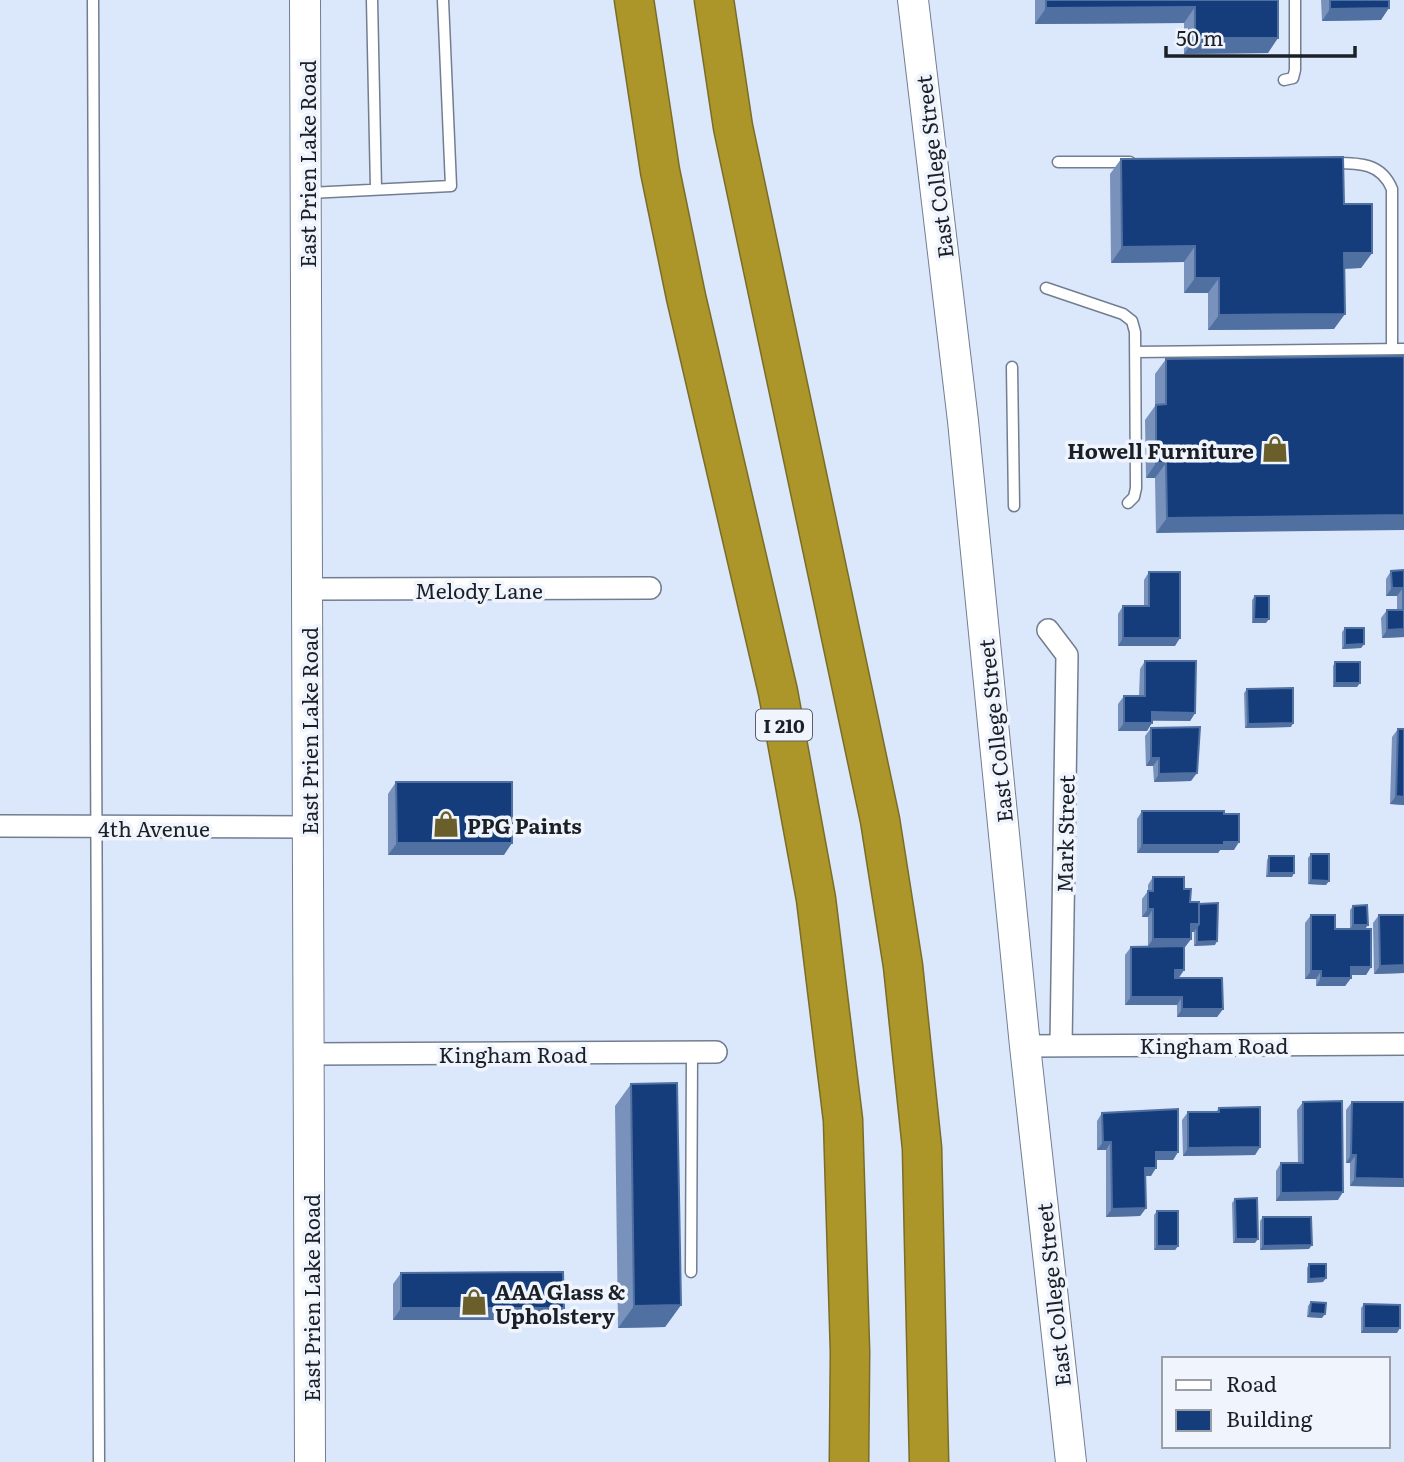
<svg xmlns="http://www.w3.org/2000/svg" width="1404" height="1462" font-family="Literata,serif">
<rect width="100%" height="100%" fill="#dbe8fc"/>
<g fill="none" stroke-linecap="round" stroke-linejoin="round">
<defs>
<path id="lane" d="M93 0 99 1462
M372 0 376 189
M1284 80 1293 78 1295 70V0
M1058 162H1130
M1332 163C1358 163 1381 162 1392 189V349
M309 193 451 186 443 0
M1046 288 1123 314 1132 321 1135 332 1136 488 1134 497 1128 503
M1135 352 1404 349
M1012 367 1014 506
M691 1272 692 1052"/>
<path id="street" d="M308 589 650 588
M1048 630 1067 655 1061 1045
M0 826 309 827
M1025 1046 1404 1044
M310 1054 716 1052"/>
<path id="secondary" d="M305 0 310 1462
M913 0 963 421 1025 1046 1071 1462"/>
<path id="highway" d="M634 0 660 171 686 297 778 692 816 899 843 1120 850 1352 849 1462
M714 0 733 127 880 820 903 966 922 1148 929 1462"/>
</defs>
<use href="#lane" stroke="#727e90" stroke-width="13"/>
<use href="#street" stroke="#727e90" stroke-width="24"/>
<use href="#secondary" stroke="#727e90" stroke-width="32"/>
<use href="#highway" stroke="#7a6d28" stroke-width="41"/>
<use href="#lane" stroke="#fff" stroke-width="10"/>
<use href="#street" stroke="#fff" stroke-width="21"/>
<use href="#secondary" stroke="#fff" stroke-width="30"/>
<use href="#highway" stroke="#ad9629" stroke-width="38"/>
</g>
<path fill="#7892bc" d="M1035 0H1278L1268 53 1184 54V23L1035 24Z
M1321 0H1389L1381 20 1322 21Z
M1121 159 1344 204 1372 253 1361 268 1344 269 1334 329 1208 330V293H1184V262L1111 263 1110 174Z
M1404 356 1156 533 1155 478H1146L1145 420 1155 406V374L1166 359Z
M1404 570V637L1382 638 1381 618 1387 610H1397V596H1386V579L1391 571Z
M1149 572 1175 646H1118V614L1123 606H1144V580Z
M1255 596 1266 623H1252V600Z
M1345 628 1364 644 1361 648 1342 649V632Z
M1145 661 1195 713 1190 721H1152L1147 731H1118V704L1124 696H1139L1140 669Z
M1335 662 1357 687H1333V666Z
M1247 689 1291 727 1245 728 1244 693Z
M1151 728 1191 781 1154 782 1153 766H1146L1145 736Z
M1398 729H1404V805L1390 804 1392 737Z
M396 782 504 855H388V794Z
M1142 811 1224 814 1234 850H1220L1218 853H1137V819Z
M1311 854 1326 885 1308 884V858Z
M1269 856 1292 877H1266L1267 860Z
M1153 877 1184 889 1190 902 1199 904 1215 945 1194 946V931L1191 932V939L1185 947H1184V970L1179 978 1223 1009 1217 1017H1177V1005H1125V955L1131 947 1148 946V917H1142V899L1148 891V885Z
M1353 906 1365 929H1350V910Z
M1311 915 1335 929 1371 967 1366 975H1351V978L1345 986H1316V979H1305V923Z
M1379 915 1404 973 1374 974 1373 923Z
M631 1084 681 1305 665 1327 618 1328 615 1106Z
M1303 1102 1338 1200 1276 1201V1171L1281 1163H1298L1297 1110Z
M1352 1102H1404V1187L1350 1186V1163H1346V1110Z
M1219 1108 1260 1147 1255 1155 1183 1156 1182 1120 1188 1112H1216Z
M1102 1113 1178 1152 1173 1160H1156L1151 1176H1145L1146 1208 1140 1216 1106 1217V1150H1097V1121Z
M1235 1199 1255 1243H1233L1232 1203Z
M1157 1211 1178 1246 1175 1250H1154V1215Z
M1263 1217 1309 1249 1260 1250V1221Z
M1309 1264 1323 1282 1307 1283V1268Z
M401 1273 555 1320H393V1284Z
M1311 1302 1322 1318 1307 1317 1308 1306Z
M1364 1304 1397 1333H1361V1308Z"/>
<path fill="#5070a2" d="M1195 7 1184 23 1035 24 1046 8Z
M1389 8 1381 20 1322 21 1330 9Z
M1195 38H1278L1268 53 1184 54Z
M1195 246 1184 262 1111 263 1122 247Z
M1344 253H1372L1361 268 1334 269Z
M1195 278H1219L1208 293H1184Z
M1345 314 1334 329 1208 330 1219 315Z
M1156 463H1166L1155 478H1146Z
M1404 515V530L1156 533 1167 518Z
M1392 588H1403L1397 596H1386Z
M1254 619H1269L1266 623H1252Z
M1404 629V637L1382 638 1387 630Z
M1123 638H1180L1175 646H1118Z
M1364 644 1361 648 1342 649 1345 645Z
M1335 683H1360L1357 687H1333Z
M1152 712 1195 713 1190 721 1147 720Z
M1124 723H1152L1147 731H1118Z
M1293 723 1291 727 1245 728 1248 724Z
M1151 758H1159L1153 766H1146Z
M1197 773 1191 781 1154 782 1159 774Z
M1396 796 1404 797V805L1390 804Z
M1224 842H1239L1234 850H1220L1218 853H1137L1142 845Z
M397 843H512L504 855H388Z
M1269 873H1294L1292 877H1266Z
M1311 880 1329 881 1326 885 1308 884Z
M1148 909H1153L1148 917H1142Z
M1191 924H1199L1194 932H1185Z
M1353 925H1368L1365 929H1350Z
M1153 939H1191L1185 947 1148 946Z
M1217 941 1215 945 1194 946 1197 942Z
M1404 965V973L1374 974 1380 966Z
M1351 967H1371L1366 975H1345Z
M1175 970H1184L1178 978H1169Z
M1311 971H1321L1316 979H1305Z
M1321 978H1351L1345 986H1316Z
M1131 997H1182L1177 1005H1125Z
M1182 1009H1223L1217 1017H1177Z
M1103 1142H1111L1106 1150H1097Z
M1260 1147 1255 1155 1183 1156 1188 1148Z
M1156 1152H1178L1173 1160H1150Z
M1351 1155H1356L1350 1163H1346Z
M1145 1168H1156L1151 1176H1140Z
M1355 1178 1404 1179V1187L1350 1186Z
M1343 1192 1338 1200 1276 1201 1281 1193Z
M1146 1208 1140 1216 1106 1217 1112 1209Z
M1236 1239H1258L1255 1243H1233Z
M1312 1245 1309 1249 1260 1250 1263 1246Z
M1157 1246H1178L1175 1250H1154Z
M1326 1278 1323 1282 1307 1283 1309 1279Z
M681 1305 665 1327 618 1328 634 1306Z
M401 1308H564L555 1320H393Z
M1310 1313 1325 1314 1322 1318 1307 1317Z
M1364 1328H1400L1397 1333H1361Z"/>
<path fill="#153d7c" stroke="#5070a2" stroke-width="2" d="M1046 0H1278V38H1195V7L1046 8Z
M1330 0H1389V8L1330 9Z
M1343 157 1344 204H1372V253H1344L1345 314 1219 315V278H1195V246L1122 247 1121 159Z
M1404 356V515L1167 518 1166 463H1156V405L1166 404V359Z
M1404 570V629L1387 630V610H1403V588H1392L1391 571Z
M1149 572H1180V638H1123V606H1149Z
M1255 596H1269V619H1254Z
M1345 628H1364V644L1345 645Z
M1145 661H1196L1195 713 1152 712V723H1124V696H1145Z
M1335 662H1360V683H1335Z
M1293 688V723L1248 724 1247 689Z
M1200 727 1197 773 1159 774V758H1151V728Z
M1398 729H1404V797L1396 796Z
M396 782H512V843H397Z
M1142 811H1224V814H1239V842H1224V845H1142Z
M1311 854H1329V881L1311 880Z
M1269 856H1294V873H1269Z
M1153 877H1184V889H1191L1190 902H1199V924H1191V939H1153V909H1148V891H1153Z
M1218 903 1217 941 1197 942V927L1199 924V904Z
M1367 905 1368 925H1353V906Z
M1311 915H1335V929H1371V967H1351V978H1321V971H1311Z
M1379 915H1404V965L1380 966Z
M1184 946V970H1175V978H1222L1223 1009H1182V997H1131V947Z
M677 1083 681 1305 634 1306 631 1084Z
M1342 1101 1343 1192 1281 1193V1163H1303V1102Z
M1352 1102H1404V1179L1355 1178 1356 1155H1351Z
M1260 1107V1147L1188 1148V1112H1219V1108Z
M1178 1109V1152H1156V1168H1145L1146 1208 1112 1209 1111 1142H1103L1102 1113Z
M1257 1198 1258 1239H1236L1235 1199Z
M1157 1211H1178V1246H1157Z
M1263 1217H1311L1312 1245 1263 1246Z
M1309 1264H1326V1278L1309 1279Z
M563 1272 564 1308H401V1273Z
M1311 1302 1326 1303 1325 1314 1310 1313Z
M1364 1304 1400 1305V1328H1364Z"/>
<defs>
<symbol id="shop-bare" viewBox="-9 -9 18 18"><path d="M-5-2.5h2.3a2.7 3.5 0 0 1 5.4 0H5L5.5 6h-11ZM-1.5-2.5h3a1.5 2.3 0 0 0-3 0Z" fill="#6a5e2b" stroke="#eff4fd" stroke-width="2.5" paint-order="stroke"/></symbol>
</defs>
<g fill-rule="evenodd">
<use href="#shop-bare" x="1256" y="430" width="38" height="38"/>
<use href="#shop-bare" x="427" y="805" width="38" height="38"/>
<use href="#shop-bare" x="455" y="1283" width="38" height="38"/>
</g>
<g text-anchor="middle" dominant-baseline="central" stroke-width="7" stroke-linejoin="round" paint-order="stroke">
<rect fill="#eff4fd" stroke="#5b6067" stroke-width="2" x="756" y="709.5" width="56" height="31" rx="5"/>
<g font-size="19" font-weight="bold" fill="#1b2027">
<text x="784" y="725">I 210</text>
</g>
<g font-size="21" fill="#1b2027" stroke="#eff4fd">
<text transform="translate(306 164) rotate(-90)">East Prien Lake Road</text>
<text transform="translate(933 167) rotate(-97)">East College Street</text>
<text x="479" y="589">Melody Lane</text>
<text transform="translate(308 731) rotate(-90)">East Prien Lake Road</text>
<text transform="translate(994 731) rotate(-96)">East College Street</text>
<text x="154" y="827">4th Avenue</text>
<text transform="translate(1064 834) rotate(-89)">Mark Street</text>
<text x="1214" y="1044">Kingham Road</text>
<text x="513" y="1053">Kingham Road</text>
<text transform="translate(1052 1295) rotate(-96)">East College Street</text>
<text transform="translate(310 1298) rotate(-90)">East Prien Lake Road</text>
</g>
<g font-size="21" font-weight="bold" fill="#1b2027" stroke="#eff4fd" text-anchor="start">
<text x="1254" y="449" text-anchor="end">Howell Furniture</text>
<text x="467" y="824">PPG Paints</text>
<text x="495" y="1290">AAA Glass &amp;<tspan x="495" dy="24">Upholstery</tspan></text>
</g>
</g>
<rect x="1162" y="1357" width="228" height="91" fill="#eff4fd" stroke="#9a9fa7" stroke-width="2"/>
<rect x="1176" y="1380" width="35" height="10" fill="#ffffff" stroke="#9a9fa7" stroke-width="2"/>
<text x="1226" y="1392" font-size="21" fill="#1b2027">Road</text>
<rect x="1176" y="1410" width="35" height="21" fill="#153d7c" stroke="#9a9fa7" stroke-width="2"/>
<text x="1226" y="1427" font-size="21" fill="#1b2027">Building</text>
<path d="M1166 46v10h189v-10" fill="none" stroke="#1b2027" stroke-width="3.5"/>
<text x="1176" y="46" font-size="21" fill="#1b2027" stroke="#eff4fd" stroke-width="5" paint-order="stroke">50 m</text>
</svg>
